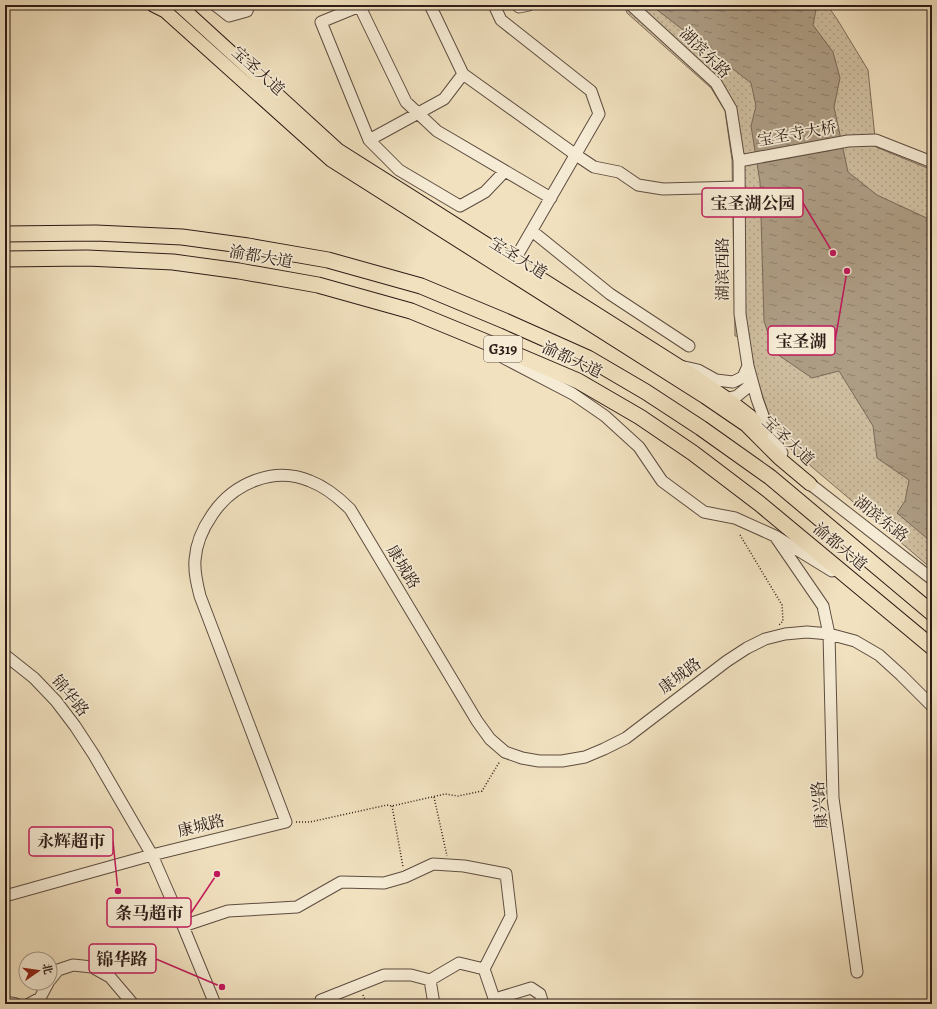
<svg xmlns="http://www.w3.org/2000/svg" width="937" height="1009" font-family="Alegreya,'Noto Serif SC',serif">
<defs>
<pattern id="grass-dots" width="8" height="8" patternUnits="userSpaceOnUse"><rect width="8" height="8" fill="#d0c0a2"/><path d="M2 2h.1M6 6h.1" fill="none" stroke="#b3a48b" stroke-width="1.8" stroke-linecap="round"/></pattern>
<pattern id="water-ripples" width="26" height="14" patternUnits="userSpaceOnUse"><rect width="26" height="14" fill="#ae9e86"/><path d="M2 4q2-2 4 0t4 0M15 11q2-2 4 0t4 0" fill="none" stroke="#8e806d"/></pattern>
</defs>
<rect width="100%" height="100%" fill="#f1e1bf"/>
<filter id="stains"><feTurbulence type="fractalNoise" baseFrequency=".005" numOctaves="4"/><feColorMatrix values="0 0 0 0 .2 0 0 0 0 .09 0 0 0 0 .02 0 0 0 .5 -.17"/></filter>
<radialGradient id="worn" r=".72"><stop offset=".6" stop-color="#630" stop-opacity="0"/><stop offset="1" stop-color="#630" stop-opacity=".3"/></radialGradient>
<path fill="url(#grass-dots)" stroke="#7e6e5c" d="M624 5H827L837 19 868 70 876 147 932 170V569L785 444 768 412 752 363 745 337 735 336 732 160 725 111 711 88 627 13Z"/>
<path fill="url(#water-ripples)" stroke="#7a6a5a" d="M651 5H813L816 10 813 25 833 52 840 78 834 107 848 172 877 195 931 220 932 221V550L929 540 897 513 905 501 909 480 877 458 873 426 839 371 812 378 774 352 764 321 760 182 751 126 756 106 751 83Z"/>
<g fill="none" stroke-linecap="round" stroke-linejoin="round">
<defs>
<path id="minor" d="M215 5 229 16 247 11 249 5
M359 5 406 102 437 131 551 198
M430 5 463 74 576 155 594 167 619 172 638 185 663 189 739 187
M494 5 501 20 591 91 599 114 514 261
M517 5 519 7 529 5
M631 5 716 83 731 109 739 161
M360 6 321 22 369 140 399 170 460 206 485 192 505 171
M369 140 444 99 463 74
M532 231 610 294 689 346
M491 349 504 358 573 394 605 416 639 447 662 481 704 512 735 518 775 536 832 571
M680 366 698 370 716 380 733 382 743 377 748 366
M721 400 737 396 748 387 751 378
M782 453 766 424 757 399 748 366 740 314 739 161 848 141 876 140 932 162
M810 484 932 579
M777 539 823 606 829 634 833 798 857 972
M5 655 34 678 56 701 75 726 94 755 152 855 183 926 215 1004
M5 896 152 855 286 822 200 596C197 584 194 572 195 560 196 544 203 528 212 515 233 483 274 466 310 481 326 487 338 497 350 509L477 721 490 739 505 752 522 758 539 761H562L585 757 604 749 626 738 727 661 747 648 765 639 785 634 807 632 829 634 855 641 879 655 901 675 932 706
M183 926 228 911 297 907 341 882 384 883 405 877 433 864 464 866 506 874 511 916 484 969 496 1004
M50 980 58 970 73 965 92 967 110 977 133 1004
M495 999 531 988 540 994 543 1004
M5 1002 16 1004
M29 1004 40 998 48 983
M321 1004V1000L384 975H411L430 980
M434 1004 430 980 459 963 484 969"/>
<path id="major" d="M153 5 165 11 331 160 705 397 746 425 779 458 810 484
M179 5 338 150 679 366 729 400 751 417 763 431"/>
<path id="highway" d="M5 234 96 233 182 237 248 246 328 260 421 286 505 321 588 358 646 392 701 428 770 477 932 613
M5 259 87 258 173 262 239 271 318 285 411 311 496 346 578 381 640 417 693 453 760 504 932 647"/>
</defs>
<use href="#minor" stroke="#5e4d41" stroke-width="13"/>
<use href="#major" stroke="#2d1c17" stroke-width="15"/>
<use href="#highway" stroke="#2d1c17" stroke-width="17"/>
<path stroke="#2d1c17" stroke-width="1.5" stroke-dasharray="1 2" stroke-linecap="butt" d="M740 535 782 605 783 621 779 625
M434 797 447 856
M392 806 403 867
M296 822H310L387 805 392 806 445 794 458 796 482 791 500 761
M363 995 367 1004"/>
<use href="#minor" stroke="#f6ecd5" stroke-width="11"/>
<use href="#major" stroke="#f1e1bf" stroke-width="13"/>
<use href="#highway" stroke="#f1e1bf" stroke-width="15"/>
</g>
<g text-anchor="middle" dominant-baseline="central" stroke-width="3.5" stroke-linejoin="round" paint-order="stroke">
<rect fill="#f6ecd5" stroke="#695a50" stroke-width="1" x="484" y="336" width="38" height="26" rx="3"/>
<g font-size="15" font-weight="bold" fill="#2d1c17">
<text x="503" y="349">G319</text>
</g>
<g font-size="16" fill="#2d1c17" stroke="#f6ecd5">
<text transform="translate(705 53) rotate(45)">湖滨东路</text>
<text transform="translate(258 71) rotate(42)">宝圣大道</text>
<text transform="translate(797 134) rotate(-10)">宝圣寺大桥</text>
<text transform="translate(261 257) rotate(10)">渝都大道</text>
<text transform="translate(518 258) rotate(32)">宝圣大道</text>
<text transform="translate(723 269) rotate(-90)">湖滨西路</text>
<text transform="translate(572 360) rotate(25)">渝都大道</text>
<text transform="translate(788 441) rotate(43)">宝圣大道</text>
<text transform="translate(881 519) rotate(38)">湖滨东路</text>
<text transform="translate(840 547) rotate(40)">渝都大道</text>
<text transform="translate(403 567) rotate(59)">康城路</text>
<text transform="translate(680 676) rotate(-37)">康城路</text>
<text transform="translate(70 696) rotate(50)">锦华路</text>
<text transform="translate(820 805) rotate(-95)">康兴路</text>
<text transform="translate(201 826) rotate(-14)">康城路</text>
</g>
</g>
<path fill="none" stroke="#c2185b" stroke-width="1.5" d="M833 253L803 203M847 271L835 341M118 891L113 841M217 874L191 913M222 987L156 959"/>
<g fill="#c2185b" stroke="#f6ecd5" stroke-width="1.5">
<circle cx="833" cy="253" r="4"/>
<circle cx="847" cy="271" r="4"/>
<circle cx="118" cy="891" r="4"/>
<circle cx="217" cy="874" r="4"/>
<circle cx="222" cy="987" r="4"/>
</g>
<g fill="#f6ecd5" stroke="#c2185b" stroke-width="1.5">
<rect x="702" y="188" width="101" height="29" rx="4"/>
<rect x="768" y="326" width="67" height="29" rx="4"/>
<rect x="29" y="827" width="84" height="29" rx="4"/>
<rect x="107" y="898" width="84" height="29" rx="4"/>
<rect x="89" y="944" width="67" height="29" rx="4"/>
</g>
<g font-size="17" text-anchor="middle" font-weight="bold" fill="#2d1c17">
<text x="753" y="209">宝圣湖公园</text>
<text x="801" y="347">宝圣湖</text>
<text x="71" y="847">永辉超市</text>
<text x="149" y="919">条马超市</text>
<text x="122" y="965">锦华路</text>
</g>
<rect width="937" height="1009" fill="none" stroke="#f1e1bf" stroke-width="20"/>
<rect x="6" y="6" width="925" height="997" fill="none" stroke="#2d1c17" stroke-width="2"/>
<rect x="10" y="10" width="917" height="989" fill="none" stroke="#2d1c17"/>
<g transform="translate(38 971) rotate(77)"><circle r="19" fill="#f6ecd5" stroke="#a69989"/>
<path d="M0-3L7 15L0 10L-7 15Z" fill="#8f2418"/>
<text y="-6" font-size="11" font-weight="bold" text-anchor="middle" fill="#2d1c17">北</text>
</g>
<rect width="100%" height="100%" filter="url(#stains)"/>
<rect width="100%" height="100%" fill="url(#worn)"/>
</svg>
